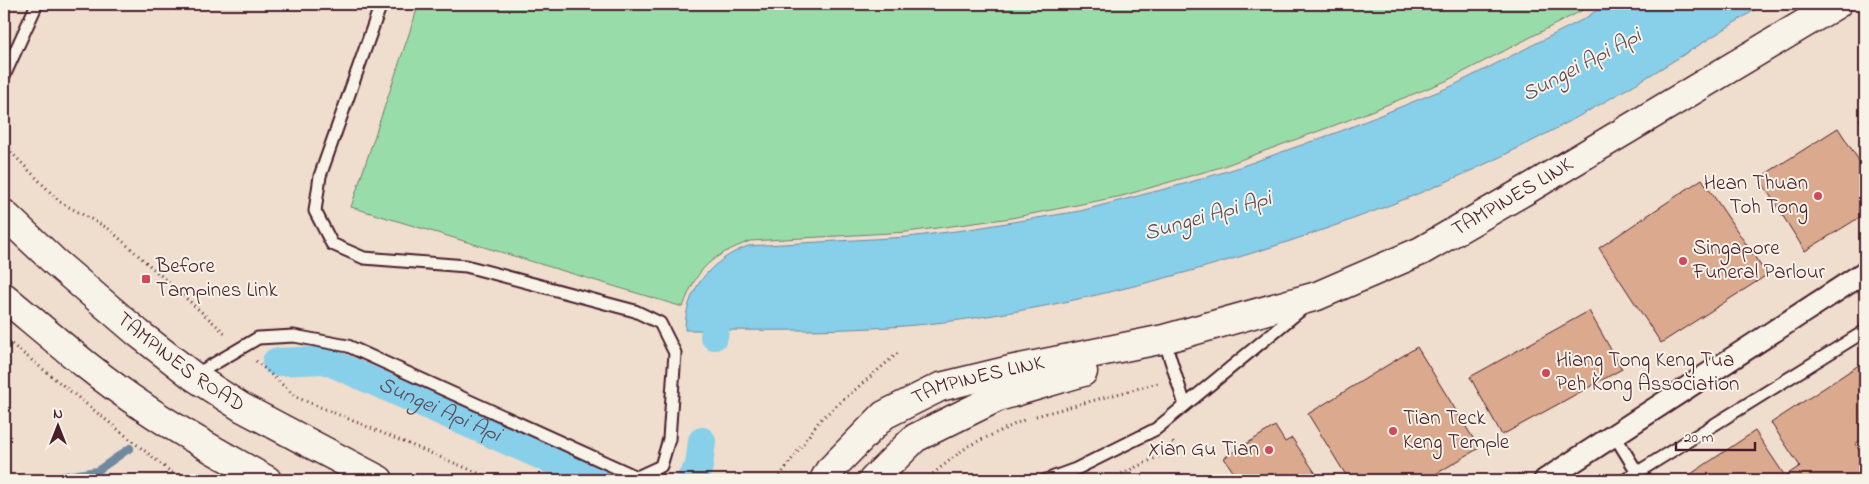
<svg xmlns="http://www.w3.org/2000/svg" width="1869" height="484" font-family="'Indie Flower',sans-serif">
<rect width="100%" height="100%" fill="#efddcd"/>
<filter id="ink" filterUnits="userSpaceOnUse"><feTurbulence type="fractalNoise" baseFrequency=".02" numOctaves="2"/><feDisplacementMap in="SourceGraphic" scale="10" xChannelSelector="R" yChannelSelector="G"/><feConvolveMatrix kernelMatrix="1 2 1 2 8 2 1 2 1" color-interpolation-filters="sRGB"/></filter>
<g filter="url(#ink)">
<path fill="#98dda9" stroke="#717e6a" d="M419 4H1592L1579 12 1446 81 1346 121 1221 167 1122 196 1011 218 907 232 750 241C710 257 698 266 683 307L351 207Z"/>
<path fill="#88cfea" stroke="#6f899e" d="M1606 4H1764C1678 59 1592 113 1500 157 1403 204 1301 240 1198 269 1109 294 1019 314 927 324 847 332 766 330 685 330 685 290 711 260 748 246L908 237 964 230 1080 211 1184 184 1234 169 1341 131 1452 86 1584 19Z"/>
<g fill="none" stroke-linecap="round" stroke-linejoin="round">
<path stroke="#6f899e" stroke-width="8" d="M40 480 97 471 130 448"/>
<g stroke="#88cfea" stroke-width="28">
<path d="M714 336 718 314 729 296"/>
<path id="s1" d="M276 362 325 360 596 480"/>
<path d="M690 480 699 467 702 441"/>
</g>
</g>
<path fill="#dba98e" stroke="#4a1f2b" d="M1865 115V129L1859 119Z
M1838 128 1865 170V214L1805 251 1759 178Z
M1702 179 1767 275 1661 343 1599 248Z
M1589 311 1622 369 1502 435 1470 377Z
M1417 347 1479 448 1426 480H1349L1308 414Z
M1865 361V437L1855 444 1865 459V480H1682L1755 431 1785 476 1800 466 1771 423Z
M1275 426 1285 442 1292 438 1320 480H1224L1234 473 1224 458Z"/>
<g fill="none" stroke-linecap="round" stroke-linejoin="round">
<defs>
<path id="service" d="M4 76 37 4
M1164 339 1185 405
M195 375 258 338 294 336 348 346 637 477 661 466 669 439 675 353 660 323 635 311 466 266 364 258 332 244 315 211 320 176 381 4
M1615 436 1637 472
M1046 480 1076 469 1156 429 1302 309
M1625 480 1865 331"/>
<path id="minor" d="M1545 480 1865 272"/>
<g id="tertiary">
<path id="s2" d="M824 480 829 471 884 415 940 387 1010 370 1164 339 1317 296 1421 251 1533 186 1837 4"/>
<path d="M873 480 915 438 998 397 1083 372"/>
</g>
<g id="secondary">
<path id="s3" d="M4 214 55 262 138 333 193 376 241 407 379 480"/>
<path d="M4 297C50 335 95 375 145 408 184 435 226 457 267 480"/>
</g>
</defs>
<use href="#service" stroke="#4a1f2b" stroke-width="15"/>
<use href="#minor" stroke="#4a1f2b" stroke-width="25"/>
<use href="#tertiary" stroke="#4a1f2b" stroke-width="31"/>
<use href="#secondary" stroke="#4a1f2b" stroke-width="31"/>
<path stroke="#4a1f2b" stroke-width="3" stroke-dasharray="1 4" stroke-linecap="butt" d="M4 145 60 202 109 229 227 335
M4 338 181 480
M256 361 296 397 495 480
M1036 416 1158 383
M777 480 820 420 899 352
M925 480 968 446 1026 419
M1108 480 1175 449 1172 440
M1510 480 1522 472"/>
<use href="#service" stroke="#f7f3e8" stroke-width="11"/>
<use href="#minor" stroke="#f7f3e8" stroke-width="21"/>
<use href="#tertiary" stroke="#f7f3e8" stroke-width="28"/>
<use href="#secondary" stroke="#f7f3e8" stroke-width="28"/>
</g>
</g>
<g fill="#d1495b" stroke="#f7f3e8" stroke-width="2">
<circle cx="1818" cy="196" r="5"/>
<circle cx="1683" cy="261" r="5"/>
<rect x="141" y="274" width="10" height="10" rx="2.5"/>
<circle cx="1546" cy="373" r="5"/>
<circle cx="1393" cy="431" r="5"/>
<circle cx="1269" cy="450" r="5"/>
</g>
<g text-anchor="middle" dominant-baseline="central" stroke-width="4" stroke-linejoin="round" paint-order="stroke">
<g font-size="21" fill="#4a1f2b" stroke="#f7f3e8" text-anchor="start">
<text x="1808" y="184" text-anchor="end">Hean Thuan<tspan x="1808" dy="24">Toh Tong</tspan></text>
<text x="1693" y="249">Singapore<tspan x="1693" dy="24">Funeral Parlour</tspan></text>
<text x="156" y="267">Before<tspan x="156" dy="24">Tampines Link</tspan></text>
<text x="1556" y="361">Hiang Tong Keng Tua<tspan x="1556" dy="24">Peh Kong Association</tspan></text>
<text x="1403" y="419">Tian Teck<tspan x="1403" dy="24">Keng Temple</tspan></text>
<text x="1259" y="450" text-anchor="end">Xian Gu Tian</text>
</g>
<g font-size="21" fill="#4a1f2b" stroke="#f7f3e8">
<text stroke="none"><textPath href="#s2" startOffset="759">TAMPINES LINK</textPath></text>
<text stroke="none"><textPath href="#s3" startOffset="231">TAMPINES ROAD</textPath></text>
<text stroke="none"><textPath href="#s2" startOffset="190">TAMPINES LINK</textPath></text>
</g>
<g font-size="22" font-style="italic" fill="#5a4b5b" stroke="#f7f3e8">
<text transform="translate(1582 66) rotate(-28)">Sungei Api Api</text>
<text transform="translate(1208 217) rotate(-16)">Sungei Api Api</text>
<text stroke="none"><textPath href="#s1" startOffset="174">Sungei Api Api</textPath></text>
</g>
</g>
<rect width="1869" height="484" fill="none" stroke="#f7f3e8" stroke-width="20"/>
<rect x="10" y="10" width="1849" height="464" fill="none" stroke="#4a1f2b" stroke-width="2" filter="url(#ink)"/>
<g transform="translate(58 426)" stroke="#f7f3e8" stroke-width="4" paint-order="stroke">
<path d="M0-4L9 19L0 12L-9 19Z" fill="#4a1f2b"/>
<text y="-8" font-size="14" font-weight="bold" text-anchor="middle" fill="#4a1f2b">N</text>
</g>
<path d="M1676 442v8h79v-8" fill="none" stroke="#4a1f2b" stroke-width="2.5"/>
<text x="1684" y="442" font-size="15" fill="#4a1f2b" stroke="#f7f3e8" stroke-width="4" paint-order="stroke">20 m</text>
</svg>
